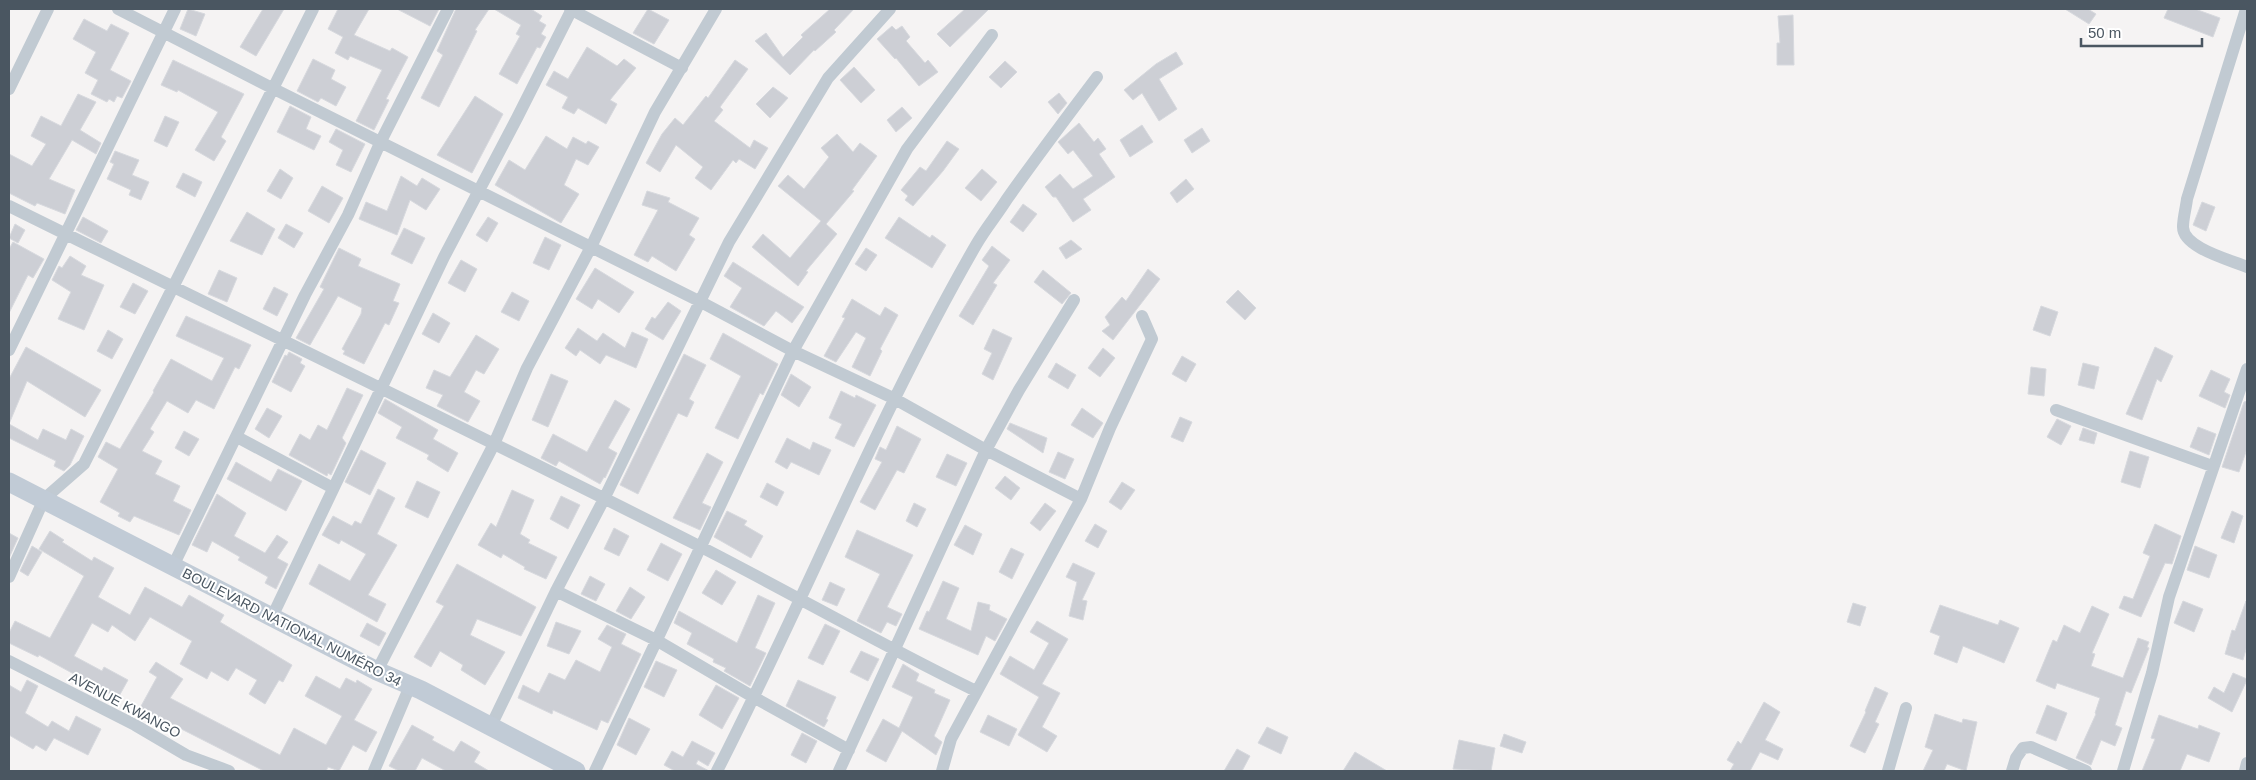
<svg xmlns="http://www.w3.org/2000/svg" width="2256" height="780" font-family="Helvetica,sans-serif">
<rect width="100%" height="100%" fill="#f5f3f3"/>
<path fill="#cdcfd5" stroke="#d7d9de" d="M188 9 205 14 196 36 180 29Z
M263 9H284L256 56 240 47Z
M338 9H369L354 35 390 51 392 48 408 57 386 99 389 100 374 130 356 121 382 70 350 56 348 60 335 53 343 37 328 29Z
M397 9H439L430 26Z
M456 9H489L475 30 477 31 439 107 421 98 443 55 437 51Z
M494 9H531L542 16 539 21 546 25 541 34 546 37 540 48 537 47 517 84 499 74 520 36 516 34 521 25Z
M648 9 669 20 654 44 633 33Z
M830 9H854L834 30 836 32 815 51 814 50 790 75 755 41 766 33 783 57 803 37 801 35Z
M965 9H989L950 47 937 34Z
M2065 9H2088L2096 14 2089 24Z
M2168 9H2195L2220 18 2213 37 2164 18Z
M1793 15 1794 65H1777V43H1780L1778 16Z
M84 19 107 31 111 24 129 33 110 70 131 81 122 98 117 96 114 102 109 99 107 102 91 94 98 80 85 73 96 52 73 39Z
M892 26 896 30 902 26 910 37 906 41 925 63 928 60 938 72 919 86 896 58 895 59 877 39Z
M587 47 617 66 624 59 636 68 610 100 617 104 606 124 578 108 574 114 562 108 568 97 546 85 554 71 568 79Z
M1176 52 1183 64 1159 79 1177 109 1159 121 1142 93 1133 100 1124 90 1156 64Z
M313 59 335 70 331 79 346 87 336 106 321 98 318 102 297 91Z
M173 60 244 94 221 137 226 141 214 161 195 150 218 112 178 90 177 92 161 85Z
M735 60 748 69 720 107 723 110 714 121 750 148 754 140 768 148 755 169 739 159 736 163 733 160 711 190 695 178 703 167 676 145 660 172 646 163 662 134 675 118 683 125 706 96 708 98Z
M1005 61 1017 72 1001 88 989 77Z
M854 67 875 90 861 103 840 80Z
M773 87 788 98 770 118 756 104Z
M1059 93 1067 103 1058 114 1048 102Z
M78 94 96 102 80 130 101 143 96 154 72 140 49 179 75 190 65 214 37 203 35 206 9 193V154L32 166 46 144 31 136 41 116 61 126Z
M475 96 503 114 472 173 437 155Z
M290 106 311 117 306 129 321 136 314 150 277 132Z
M902 107 912 118 896 132 887 120Z
M165 116 179 122 167 147 154 141Z
M1079 123 1094 142 1098 138 1106 149 1099 154 1115 177 1083 199 1091 210 1073 222 1056 197H1053L1045 187 1060 174 1073 189 1093 176 1073 150 1068 154 1058 142Z
M1142 125 1153 142 1130 157 1120 140Z
M1202 128 1210 141 1192 153 1184 140Z
M336 129 365 144 351 172 336 165 343 150 329 142Z
M837 134 853 152 860 143 877 156 852 190 854 191 826 224 837 234 806 271 808 272 798 286 752 247 763 234 790 258 821 221 778 186 788 175 804 189 829 157 821 148Z
M546 136 567 149 573 137 586 144 588 141 599 147 588 165 576 159 564 185 579 194 561 223 495 185 509 160 525 170Z
M947 141 959 149 943 171 913 206 905 200 908 196 901 190 920 167 926 171Z
M115 151 139 160 132 175 149 182 141 200 129 195 131 190 107 179 114 164 110 162Z
M280 169 293 178 281 199 267 191Z
M982 169 997 182 981 201 965 188Z
M183 173 202 182 195 197 176 187Z
M401 176 417 186 422 178 440 189 426 210 410 200 397 235 359 219 366 202 387 211Z
M1186 179 1194 189 1177 203 1170 193Z
M322 186 343 198 329 223 308 211Z
M647 191 670 198 668 202 699 218 689 235 695 239 676 271 652 256 648 262 634 255 658 210 642 205Z
M2202 202 2215 207 2206 231 2193 225Z
M1023 204 1037 214 1023 232 1010 222Z
M247 212 275 229 262 255 230 241Z
M83 217 108 231 101 243 76 230Z
M488 217 498 223 487 242 476 235Z
M899 217 930 238 932 235 946 245 932 268 885 238Z
M15 224 25 230 18 243 9 238Z
M286 224 303 233 294 248 278 238Z
M404 228 425 238 412 264 391 254Z
M545 237 561 245 549 270 533 263Z
M1071 240 1082 249 1066 259 1059 248Z
M13 242 44 259 33 278 28 275 9 313V249Z
M992 246 1010 260 993 283 997 285 973 325 959 316 989 266 982 260Z
M339 248 361 259 358 266 400 284 393 301 399 303 389 325 385 323 364 364 343 354 345 351 342 349 361 314 362 308 338 296 310 345 296 338 324 289 320 287Z
M866 248 877 255 866 271 855 264Z
M70 256 86 266 81 275 104 285 84 330 58 319 71 292 52 280 59 266 62 268Z
M461 260 477 269 465 292 448 283Z
M733 262 804 307 792 323 776 311 764 326 730 307 742 288 724 276Z
M595 268 634 292 619 313 598 299 592 309 576 299Z
M1148 269 1160 279 1113 340 1102 331 1110 325 1105 317 1122 297 1126 301Z
M219 270 237 278 227 302 208 294Z
M1043 270 1071 293 1062 304 1034 282Z
M133 283 148 291 135 314 120 307Z
M274 287 288 294 277 316 263 309Z
M1238 290 1256 308 1245 320 1226 302Z
M512 292 529 301 519 321 501 312Z
M852 299 880 316 885 307 898 315 880 349 882 351 870 376 852 367 866 338 856 332 836 362 824 356 845 318 842 317Z
M668 302 681 311 663 340 645 329 652 317 655 319Z
M2041 306 2058 312 2050 336 2033 330Z
M433 313 450 323 439 343 422 334Z
M186 316 251 345 239 369 235 367 214 409 196 400 188 413 167 401 150 429 154 432 142 451 162 461 155 474 180 486 173 501 191 510 179 535 134 516 130 522 118 516 120 513 100 502 118 469 98 457 106 442 120 449 154 392 153 391 171 359 212 381 224 358 176 336Z
M578 328 597 341 603 333 625 348 632 332 648 339 636 368 606 355 600 364 580 350 576 356 565 348Z
M993 329 1012 338 993 380 982 374 992 353 984 349Z
M108 330 123 339 112 359 97 351Z
M723 333 778 364 763 395 760 393 738 439 715 428 741 376 710 359Z
M476 335 499 349 484 374 476 370 464 392 480 401 468 422 437 406 443 395 426 388 434 370 450 377Z
M26 347 101 390 85 417 27 381 9 424 38 440 43 429 66 440 71 429 84 436 70 465 64 471 54 466 56 461 9 438V379Z
M2155 347 2173 356 2161 382 2157 379 2142 420 2126 414Z
M1103 348 1115 358 1100 377 1088 368Z
M289 352 302 359 300 363 305 366 291 392 272 382 285 355 287 356Z
M684 354 706 365 689 399 694 402 687 417 678 413 638 494 620 485Z
M1182 356 1196 364 1186 382 1172 374Z
M1056 363 1076 375 1068 389 1048 377Z
M2083 363 2099 367 2094 389 2078 385Z
M2031 367 2046 369 2044 396 2028 394Z
M2211 370 2230 379 2224 392 2230 395 2225 408 2199 396Z
M551 374 568 381 548 427 532 420Z
M791 374 811 387 799 407 781 395Z
M347 388 363 395 342 438 346 443 331 475 328 473 327 476 289 455 300 434 310 440 318 425 327 430Z
M841 391 855 398 856 395 876 405 854 447 835 438 842 424 829 418Z
M385 399 438 430 433 439 458 453 448 472 427 459 429 455 396 438 402 427 378 413Z
M615 400 630 409 608 448 617 453 605 478 604 477 600 484 559 461 556 466 541 458 553 434 587 452Z
M2247 401V449L2239 472 2222 467 2244 402Z
M267 408 282 416 269 438 255 429Z
M1082 408 1103 423 1093 438 1071 425Z
M1180 417 1192 422 1183 442 1171 437Z
M2057 419 2071 426 2061 445 2047 437Z
M1010 423 1047 438 1043 453 1007 429Z
M897 426 921 439 904 473 897 470 875 510 860 502 882 462 875 459 880 447 886 450Z
M2198 427 2216 434 2209 455 2190 447Z
M2083 428 2097 433 2094 444 2079 440Z
M184 431 199 439 189 456 175 448Z
M787 438 810 450 813 442 831 450 819 475 791 462 787 469 775 462Z
M361 450 386 463 370 495 345 482Z
M2130 451 2149 457 2140 488 2121 482Z
M1058 452 1074 459 1065 479 1049 472Z
M707 453 723 462 702 503 711 507 700 530 673 518Z
M947 454 967 463 956 486 936 477Z
M236 462 271 482 278 469 302 481 286 511 227 479Z
M1005 476 1020 488 1011 500 995 488Z
M417 481 440 492 428 518 405 507Z
M1122 482 1135 490 1121 510 1109 502Z
M767 483 784 492 777 506 760 497Z
M378 489 395 498 377 534 397 545 368 595 386 604 377 622 309 584 319 564 350 581 366 554 341 540 339 544 322 535 333 516 352 526 355 521 361 524Z
M512 490 534 500 520 534 530 540 528 543 557 557 546 579 524 569 525 567 503 554 501 558 478 545 491 523 496 527Z
M217 494 246 513 234 536 265 553 277 535 288 542 277 558 288 564 276 589 265 583 268 577 238 560 240 557 212 541 207 552 192 545Z
M561 496 580 505 568 529 550 519Z
M914 503 926 509 917 527 906 521Z
M1045 503 1056 511 1040 531 1030 523Z
M727 511 747 521 744 525 763 536 751 558 714 537Z
M2232 511 2243 516 2234 543 2221 538Z
M1095 524 1107 531 1098 548 1085 541Z
M2155 524 2181 536 2172 564 2165 563 2141 617 2119 608 2124 596 2133 599 2150 556 2143 553Z
M965 525 982 534 973 555 954 545Z
M614 528 629 536 619 556 604 549Z
M857 530 913 555 887 607 902 614 896 626 887 622 881 633 857 621 880 574 845 557Z
M50 531 64 540 62 542 92 561 94 557 114 568 98 597 130 615 145 587 182 607 189 595 224 615 220 622 292 665 283 682 279 680 265 704 249 694 257 680 236 668 228 681 211 671 207 679 180 664 192 641 150 617 135 641 112 625 108 632 92 623 74 656 102 671 104 667 128 680 118 698 39 655 38 657 9 643V633L15 621 50 638 84 576 39 549Z
M9 533 18 538 9 558Z
M661 543 682 554 668 581 647 570Z
M32 546 42 552 28 576 20 571Z
M2195 546 2217 555 2209 578 2187 570Z
M1011 548 1024 554 1012 579 999 572Z
M1073 563 1095 573 1082 600 1087 601 1083 620 1069 616 1077 582 1066 577Z
M457 564 536 607 521 636 477 619 470 635 505 652 485 685 461 670 463 665 440 651 431 667 414 657 444 606 436 602Z
M716 570 736 582 722 605 702 593Z
M590 576 605 584 596 601 581 594Z
M943 581 959 588 946 619 971 631 978 602 990 605 989 610 1007 619 995 641 986 636 978 655 919 629 927 611 929 612Z
M830 582 845 589 837 606 822 600Z
M630 587 645 597 631 619 616 611Z
M758 595 775 603 755 648 766 653 750 686 724 671 726 668 713 662 714 659 687 644 692 633 674 623 679 611 737 643Z
M2183 601 2203 609 2194 632 2174 623Z
M2246 601 2247 646 2243 660 2225 654 2232 630 2235 631Z
M1853 603 1866 607 1860 626 1847 622Z
M1940 605 1998 625 2000 620 2019 628 2004 663 1963 646 1957 663 1934 654 1940 636 1930 632Z
M2092 606 2109 614 2092 653 2095 654 2091 666 2123 678 2138 638 2149 642 2147 647 2149 648 2131 693 2126 691 2115 725 2122 728 2115 746 2101 740 2091 765 2076 758 2096 714 2095 713 2100 698 2057 683 2055 689 2036 681 2053 640 2057 642 2064 625 2080 633Z
M1037 621 1068 639 1042 684 1060 693 1042 727 1057 736 1047 752 1018 735 1039 697 1000 674 1010 656 1034 670 1049 643 1030 632Z
M556 622 581 631 569 654 547 646Z
M367 623 386 633 379 646 360 636Z
M825 624 840 631 823 665 808 658Z
M607 625 626 634 621 644 641 654 608 723 601 720 597 730 553 710 552 714 518 698 523 685 539 693 549 673 565 680 576 660 600 672 612 647 598 639Z
M861 651 879 659 868 681 850 672Z
M656 661 677 670 664 697 644 687Z
M156 662 183 679 170 698 280 755 294 728 326 745 342 716 305 696 316 676 340 689 346 678 356 683 357 680 372 689 354 720 377 732 366 752 353 745 339 771 328 767 326 771H264L140 708 157 677 149 672Z
M903 664 919 674 916 681 935 690 934 693 950 700 934 736 942 742 936 755 902 731 886 762 866 751 883 719 899 728 913 697 892 687Z
M2233 673 2247 679V680L2232 712 2208 698 2214 687 2224 693Z
M27 680 38 686 25 713 48 727 52 721 69 731 76 716 101 729 88 755 54 738 46 751 36 745 33 749 9 735V685L21 692Z
M798 680 836 697 826 719 828 720 824 727 786 706Z
M716 685 739 698 722 729 699 715Z
M1875 687 1888 693 1875 722 1879 724 1865 753 1850 746 1866 712 1865 711Z
M1764 702 1780 712 1765 740 1783 749 1778 760 1760 752 1750 771H1730L1734 764 1727 760 1738 741 1741 744Z
M2047 705 2067 713 2056 741 2036 733Z
M1935 714 1962 723 1963 719 1977 722 1966 771 1947 764 1944 771H1923L1933 750 1925 747Z
M988 715 1017 729 1009 746 980 732Z
M2159 715 2198 729 2199 725 2220 733 2209 762 2187 754 2180 771H2142L2155 739 2151 738Z
M629 718 650 729 636 755 617 745Z
M412 725 434 737 432 740 454 752 461 741 480 752 474 762 489 771H446L422 758 415 771H399L389 766Z
M1267 727 1288 737 1281 754 1258 743Z
M802 733 817 741 806 763 791 755Z
M1504 734 1526 742 1522 753 1500 746Z
M1459 740 1495 748 1491 771 1453 769Z
M692 741 715 753 708 766 698 760 696 764 709 771H675L664 765 672 751 683 757Z
M1237 749 1250 756 1242 771H1224Z
M1355 752 1387 771H1343Z"/>
<g fill="none" stroke-linecap="round" stroke-linejoin="round">
<path stroke="#c1cad2" stroke-width="12" d="M118 9 274 89 699 301 793 351 893 398 986 450 1081 499
M570 9 682 68
M2246 9 2187 199C2186 208 2183 218 2183 227 2183 248 2231 260 2247 267
M9 89 48 9
M9 206C239 320 472 431 701 547 793 594 883 646 976 691
M9 350 175 9
M2056 410 2212 466
M237 437 333 488
M173 566 305 295 348 215 381 141 448 9
M9 577 44 499 84 464 313 9
M556 591 656 640 755 698 849 750
M272 617 444 257 517 118 572 9
M9 661 135 725 186 755 229 771
M377 671 494 444 527 368 591 247 655 112 716 9
M490 728 556 591 604 499 729 242 828 78 890 9
M374 771 410 686
M595 771 793 351 907 149 992 35
M717 771C806 597 878 415 976 245 985 229 997 215 1007 199 1036 158 1066 118 1097 77
M839 771 986 450 1019 390 1074 300
M942 771 951 739 1081 499 1110 428 1152 339 1142 316
M1888 771 1906 708
M2012 771 2016 758 2023 748 2031 747 2086 771
M2123 771 2152 673 2169 597 2247 369
M2245 771 2247 763"/>
<path stroke="#c1cbd6" stroke-width="19" d="M9 482 377 671 421 690 576 771"/>
</g>
<g text-anchor="middle" dominant-baseline="central" stroke-width="4" stroke-linejoin="round" paint-order="stroke">
<g font-size="14" fill="#4a5661" stroke="#fff">
<text transform="translate(292 627) rotate(27)">BOULEVARD NATIONAL NUMÉRO 34</text>
<text transform="translate(125 705) rotate(28)">AVENUE KWANGO</text>
</g>
</g>
<rect width="2256" height="780" fill="none" stroke="#4a5661" stroke-width="20"/>
<path d="M2081 38v8h121v-8" fill="none" stroke="#4a5661" stroke-width="2.5"/>
<text x="2088" y="38" font-size="15" fill="#4a5661" stroke="#ffffff" stroke-width="4" paint-order="stroke">50 m</text>
</svg>
